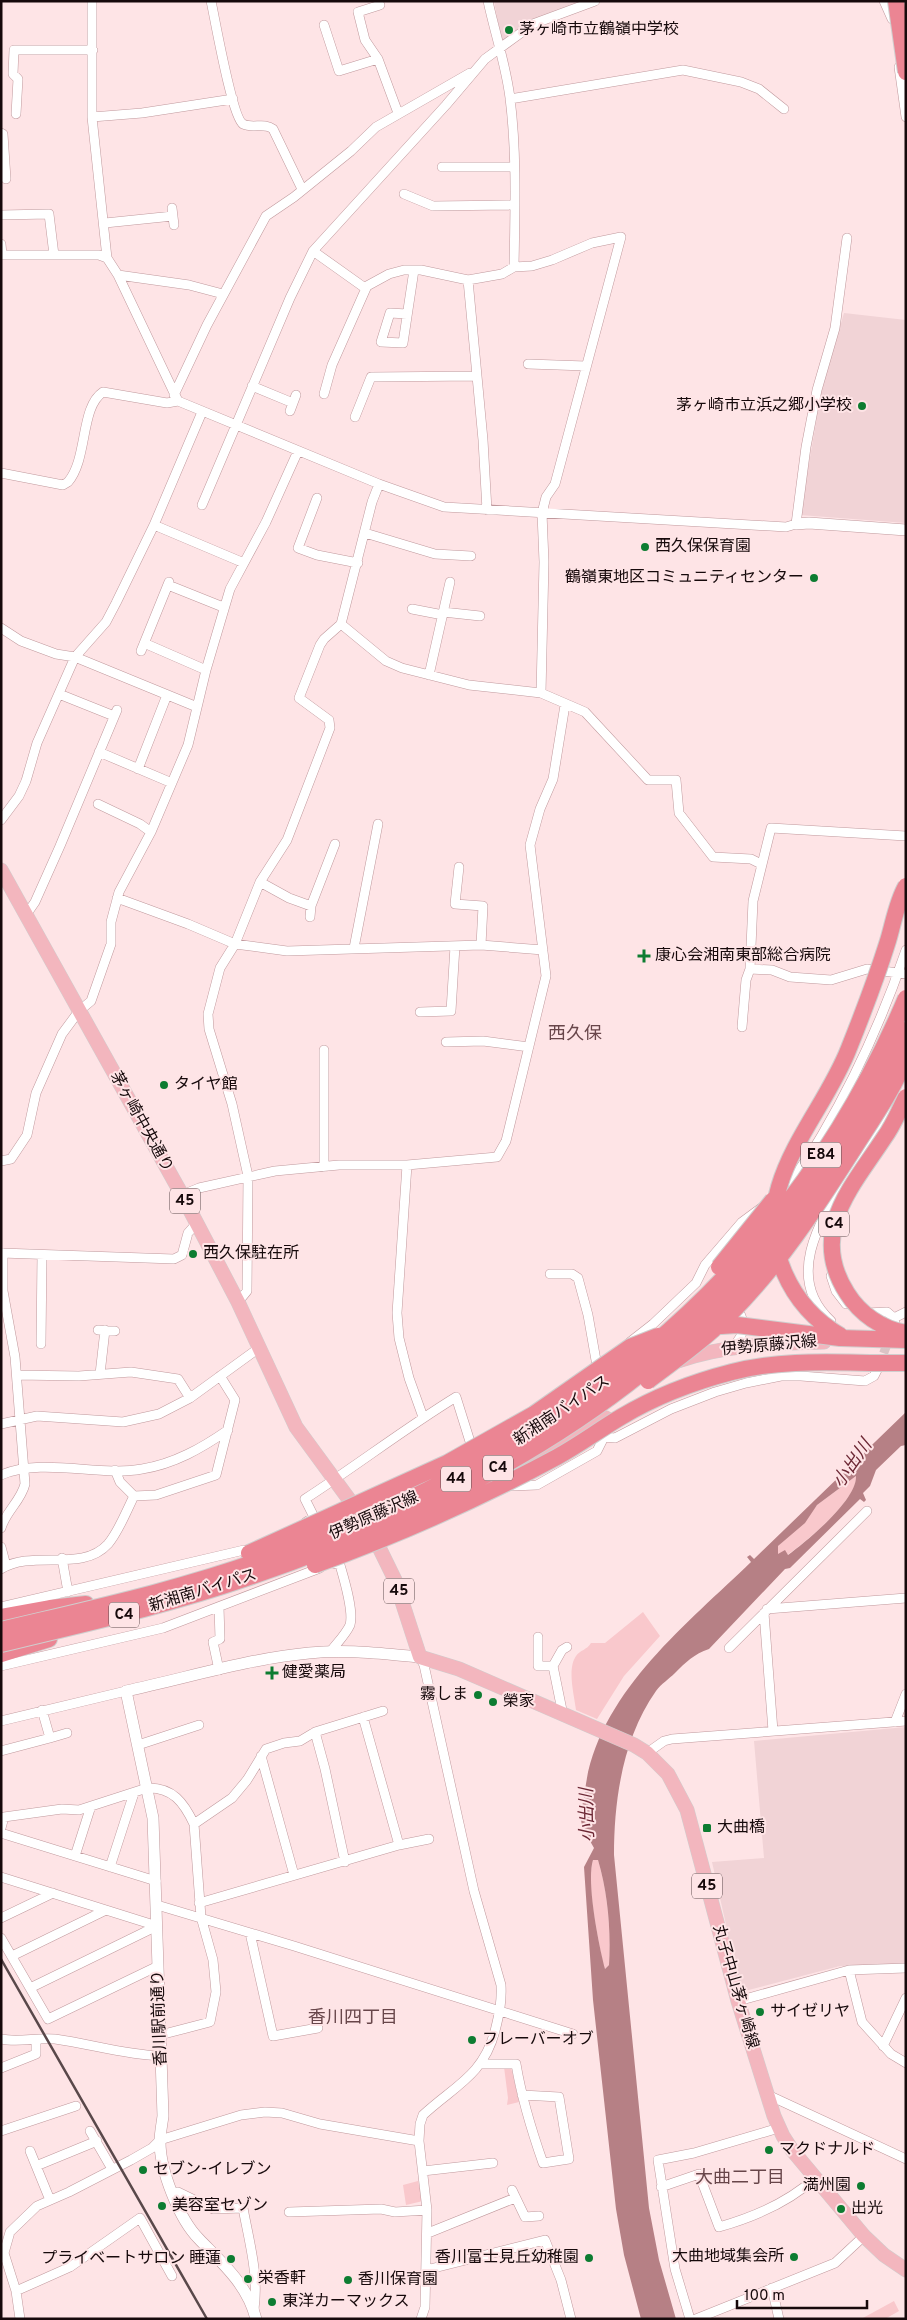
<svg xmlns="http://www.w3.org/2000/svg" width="907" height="2320" font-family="Overpass,'Noto Sans JP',sans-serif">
<rect width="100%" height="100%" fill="#fee4e6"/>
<path fill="#f1d3d6" d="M494 1H584L503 41 501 39Z
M844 313 906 320V523L800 515 822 388Z
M906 1727V1964L840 1966 741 1992 712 1862 764 1858 754 1741Z"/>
<path fill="#f9c8cc" d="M856 1476C859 1498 805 1543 787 1555H778V1546L817 1505Z
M643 1612 660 1636 624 1676 597 1719 576 1710C574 1694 567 1669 576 1656 580 1650 587 1650 591 1643H605Z
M593 1860H598C608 1894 611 1930 609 1965L604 1970C600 1943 585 1885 593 1860Z
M504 2067H511L519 2102 507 2105 508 2098Z
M418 2181 423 2201 406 2205 403 2185Z
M894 2301 899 2311 885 2319H861Z"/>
<path fill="#b68085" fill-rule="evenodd" d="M906 1412V1445L901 1446 876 1470 870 1486 863 1493 866 1500 864 1502 860 1499 790 1568 785 1569 709 1649C694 1654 686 1662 675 1673 669 1679 661 1684 656 1691 623 1738 614 1799 614 1855L649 2208 659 2260 676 2319H641L624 2255 616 2209 593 2000 584 1867 594 1848C590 1841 585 1833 582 1825 579 1816 584 1800 585 1791 596 1695 686 1625 751 1562L747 1557 750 1555 754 1559ZM856 1476C857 1500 807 1541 788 1555L785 1550 778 1554V1546L805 1523 817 1505ZM593 1860H598C608 1894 611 1930 609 1965L605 1969C599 1946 586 1882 593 1860Z"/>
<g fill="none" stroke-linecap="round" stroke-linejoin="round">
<path stroke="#dbc3c5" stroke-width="9" stroke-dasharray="9 4.5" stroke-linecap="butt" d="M879 1366 890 1336"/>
<defs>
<path id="minor" d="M92 1V117L107 258
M211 1C215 19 232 117 243 124 253 129 264 122 273 129L302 189
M488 1C495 34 506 65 510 98 517 154 515 211 514 267
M884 1 892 19
M380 5 358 12 365 40 378 59 398 113
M324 25 339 71 378 59
M899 67 906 117
M510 99 683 70 741 82 759 89 784 109
M16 114 18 79 13 74 14 50H93
M92 117 142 113 233 99
M1 133 3 134 6 179
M442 167H514
M404 194 433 206 515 205
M172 208 174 225
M1 215 49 214 54 255
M105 223 173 216
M1 244 2 255
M313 251 365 288
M1 255H99L107 258 118 275 178 401 379 484 444 507 786 527 796 524 806 447 817 390 835 328 847 238
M118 275 189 285 223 294
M468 280 483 440 487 510
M407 314 390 313 381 342 403 343 414 270
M528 364 586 366
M252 386 293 403
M324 394 332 365 367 286 389 274 404 270H421L468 280 502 274 514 267 532 266 552 260 592 243 621 237 555 484 546 497 542 513 544 562 541 693
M174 395 207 325 266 216 294 197 351 151 376 127 470 73
M290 411 296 395
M355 417 371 377 477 376
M1 473 63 485 68 482C88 459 80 407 103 392L167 403 178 401
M379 484 372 502 341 624 386 661 402 668 469 685 541 693 585 712 648 780H676L679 813 713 857 751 859 761 864
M317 498 298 548 317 555 358 563
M202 505 290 298 313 251 446 105 485 59 533 24 595 1
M154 525 244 563
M365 533 435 554 471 556
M168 585 223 607
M412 609 443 615
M443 612 480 616
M1 628 21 641 56 654 75 657 197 707
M144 643 206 670
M141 651 169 582
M429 675 450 582
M59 694 114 716
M99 752 172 783
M138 769 167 695
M98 804 140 824 151 832
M1 820 19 796 26 781 37 743 75 657 106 622 116 603 154 525 202 412
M459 867 455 904 483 906 481 945
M260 882 289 898 311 906
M117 898 188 924 235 944 287 951 481 945 543 950
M26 915 35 902 60 846 117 710
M310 917 311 906 335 844
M354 948 378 824
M750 969 772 970 790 977 831 980 867 969 906 974
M420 1012 451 1011 455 946
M742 1027 746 980 750 969 753 901 771 828 906 836
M446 1042 483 1041 529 1047
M1 1161 11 1159 27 1135 36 1093 62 1034 79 1011 91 1001 111 944V922L119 892 151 832 188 745 206 670 230 589 266 522 298 451
M407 1165 397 1313 399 1338 409 1378 423 1417
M324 1167V1050
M182 1195 199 1188 275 1171 339 1165H407L497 1157 506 1141 546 976 530 845 540 809 553 779 565 705
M782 1196C794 1175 810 1156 822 1135 857 1075 884 1015 906 950
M1 1253 174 1259 182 1255 188 1233 196 1224
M550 1274H572L578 1278 588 1315 597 1366
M831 1276 836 1291 846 1304
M238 1302 247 1291 248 1176 232 1104 209 1029 208 1014 220 968 235 944 260 882 287 840 330 728 329 720 299 698 320 645 324 639 341 624
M867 1313 887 1312 894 1318 895 1325
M894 1318 906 1312
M831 1321C784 1278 820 1221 846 1178 861 1153 878 1128 892 1102
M98 1330 115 1331
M630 1342 653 1324 696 1283 705 1265 742 1222 761 1208
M41 1344 42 1255
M732 1347C747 1334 746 1319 734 1305
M100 1374 105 1330
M17 1375 79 1376 131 1372 178 1379 190 1398
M1 1424 37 1416 123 1422 159 1414 190 1398 259 1348
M592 1436 615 1438 671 1409 715 1392 746 1383 781 1376H801L865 1381 874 1376 877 1370
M115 1470 120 1482 134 1496
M1 1475C43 1457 99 1477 142 1469 174 1464 202 1448 228 1430
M512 1486 537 1485 597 1451 603 1439
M306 1522 314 1517 305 1499C356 1466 404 1429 456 1397L472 1448
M1 1528C6 1511 21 1501 25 1484L15 1357 3 1291V1253
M1 1547 6 1566
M62 1558 68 1592
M331 1559 332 1563 340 1565C344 1579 354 1611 350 1625 346 1634 337 1643 331 1651
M1 1569C33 1549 82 1573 108 1544 119 1531 126 1512 134 1496L156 1495 216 1475 235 1400 220 1376
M1 1607 244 1550 247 1557
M767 1609 906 1598
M764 1613 773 1731
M538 1637V1666H553
M729 1648 867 1511
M420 1657 424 1665 474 1891 501 1985C502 2002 499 2015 495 2031 483 2076 454 2086 423 2115L420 2124 419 2141 427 2210 425 2307 421 2319
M1 1666 163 1628 320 1568
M219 1670 213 1642 220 1639 219 1607
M563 1715 553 1666 562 1650 567 1647
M363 1717 399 1845
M1 1721 126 1691
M895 1722 906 1694
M315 1732 325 1769 345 1862
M50 1738 67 1733
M138 1745 199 1725
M1 1751 50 1738 42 1710
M647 1753 664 1741 672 1739 906 1721
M261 1756 294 1875
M1 1828 4 1817 62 1809 79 1810 147 1788C173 1787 184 1803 194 1824L232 1798 247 1780 266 1749 284 1743 300 1741 315 1732 383 1711
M1 1833 156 1881
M75 1856 91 1806
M110 1867 134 1793
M1 1877 157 1926 30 1988
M199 1903 399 1845 429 1839
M157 1905 294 1946 573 2034
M1 1918 53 1893
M250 1933 273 2036 318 2028
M1 1938 48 2019 158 1966
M12 1956 106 1910
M849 1970 862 2022 891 2054 906 2063
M738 2001 849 1970 906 1968
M160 2035 210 2022 216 1992 213 1960 201 1917 194 1824
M1 2039C19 2043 37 2037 55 2039 91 2044 125 2055 161 2056
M883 2046 906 1998
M481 2064H516C522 2100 531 2129 543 2163L569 2159 559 2097 522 2095
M1 2068 36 2054V2040
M768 2095 906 2159
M1 2131 76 2106
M90 2131 112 2169
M30 2151 50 2200
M36 2166 97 2141
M423 2171 493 2163
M661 2187 699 2174 719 2227C754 2217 788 2203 815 2178
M512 2190 525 2217 539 2216
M172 2193 178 2192 213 2209 243 2208C249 2241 259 2275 254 2309
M289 2212 381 2209 395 2212 427 2210
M428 2233 515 2198
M426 2270 545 2240 561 2280 571 2319
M772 2288 779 2319
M16 2291 70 2267 140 2218 172 2276
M20 2319 16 2291 4 2253 10 2232 37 2206 69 2192 131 2160 152 2148 160 2140 241 2115 265 2112 282 2113 320 2124 419 2141
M690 2319 675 2269 658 2160 694 2153 779 2128
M696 2319 835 2263 864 2236"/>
<path id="tertiary" d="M796 524 809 523 906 530
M256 2319C248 2285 222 2263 199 2239 179 2219 160 2170 160 2142 160 2133 162 2124 163 2116L153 1818 126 1691C187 1678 247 1659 309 1653 346 1649 383 1654 420 1657"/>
<path id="primary" d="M1 870 182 1195 238 1302 296 1427 359 1513
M678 1361C725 1345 774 1343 824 1342
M517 1465 606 1418
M372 1533 395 1580 420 1657 459 1669 634 1745 647 1753 668 1774 687 1810 738 2001 774 2116 783 2136 792 2150 864 2236 884 2255 906 2270"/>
<path id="motorway" d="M1 1617 50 1608 86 1604
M1 1654 49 1639"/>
</defs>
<use href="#minor" stroke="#c0999d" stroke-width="10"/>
<use href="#tertiary" stroke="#c0999d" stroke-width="12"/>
<use href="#primary" stroke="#d0cece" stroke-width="15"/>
<use href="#motorway" stroke="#d0cece" stroke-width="18"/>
<use href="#minor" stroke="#fff" stroke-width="9"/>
<use href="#tertiary" stroke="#fff" stroke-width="11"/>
<use href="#primary" stroke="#f3b6be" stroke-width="14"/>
<use href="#motorway" stroke="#eb8593" stroke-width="16"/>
<path stroke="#59484a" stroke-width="2.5" d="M1 1959 207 2319"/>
<defs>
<path id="motorway-bridge" d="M896 1 906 72
M906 1097C899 1111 893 1126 884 1138 852 1187 808 1232 847 1293 860 1314 882 1329 906 1333
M719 1267 773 1200
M690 1328 737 1325 840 1338 906 1340
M841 1336C815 1321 796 1300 784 1272 746 1185 821 1121 849 1048 863 1013 876 979 887 944 893 926 896 903 906 886
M648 1381C676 1360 705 1339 730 1314 779 1265 816 1208 853 1150 872 1120 892 1092 906 1058
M249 1553 447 1463 534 1414 630 1347 658 1336
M315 1565C398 1535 479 1499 557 1457 579 1445 599 1430 621 1417 656 1396 693 1382 732 1372 789 1357 848 1364 906 1363
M1 1630C89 1609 178 1590 264 1559 556 1454 782 1290 906 998
M1 1644C83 1624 165 1606 244 1579 386 1531 526 1466 643 1372 755 1282 847 1161 906 1030"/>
</defs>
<use href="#motorway-bridge" stroke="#d0cece" stroke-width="18" stroke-linecap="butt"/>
<use href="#motorway-bridge" stroke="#eb8593" stroke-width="16"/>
</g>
<g fill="#0d7c31" stroke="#fee4e6" stroke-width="2">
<circle cx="509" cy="30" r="5"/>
<circle cx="862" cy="406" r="5"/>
<circle cx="645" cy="547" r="5"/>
<circle cx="814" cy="578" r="5"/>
<path d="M641.5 948.5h5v5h5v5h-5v5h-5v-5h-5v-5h5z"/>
<circle cx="164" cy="1085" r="5"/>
<circle cx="193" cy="1254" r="5"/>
<path d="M269.5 1665.5h5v5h5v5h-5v5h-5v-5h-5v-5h5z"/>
<circle cx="478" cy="1695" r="5"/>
<circle cx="493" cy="1702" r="5"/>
<rect x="702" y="1823" width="10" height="10" rx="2.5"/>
<circle cx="760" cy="2012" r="5"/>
<circle cx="472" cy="2040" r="5"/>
<circle cx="769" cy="2150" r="5"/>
<circle cx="143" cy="2170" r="5"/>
<circle cx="861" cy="2186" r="5"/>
<circle cx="162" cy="2206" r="5"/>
<circle cx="841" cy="2209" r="5"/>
<circle cx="794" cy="2257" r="5"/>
<circle cx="589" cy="2258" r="5"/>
<circle cx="231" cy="2259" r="5"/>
<circle cx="248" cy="2279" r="5"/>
<circle cx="348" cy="2280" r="5"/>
<circle cx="272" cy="2302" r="5"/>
</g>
<g text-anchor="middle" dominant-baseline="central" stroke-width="4" stroke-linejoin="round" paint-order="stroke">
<g fill="#fee4e6" stroke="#5c4b4d" stroke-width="1">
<rect x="801" y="1142.5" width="40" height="25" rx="4"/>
<rect x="170" y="1188.5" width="30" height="25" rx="4"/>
<rect x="819" y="1211.5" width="30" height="25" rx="4"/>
<rect x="483" y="1455.5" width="30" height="25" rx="4"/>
<rect x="441" y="1466.5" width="30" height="25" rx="4"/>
<rect x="384" y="1578.5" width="30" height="25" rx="4"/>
<rect x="109" y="1602.5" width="30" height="25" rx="4"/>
<rect x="692" y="1873.5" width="30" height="25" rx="4"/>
</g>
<g font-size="15" font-weight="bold" fill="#16090b">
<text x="821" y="1155">E84</text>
<text x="185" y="1201">45</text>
<text x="834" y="1224">C4</text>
<text x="498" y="1468">C4</text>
<text x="456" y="1479">44</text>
<text x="399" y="1591">45</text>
<text x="124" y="1615">C4</text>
<text x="707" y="1886">45</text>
</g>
<g font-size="16" fill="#16090b" stroke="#fee4e6" text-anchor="start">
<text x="519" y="30">茅ヶ崎市立鶴嶺中学校</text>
<text x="852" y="406" text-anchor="end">茅ヶ崎市立浜之郷小学校</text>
<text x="655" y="547">西久保保育園</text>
<text x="804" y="578" text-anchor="end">鶴嶺東地区コミュニティセンター</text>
<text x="655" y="956">康心会湘南東部総合病院</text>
<text x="174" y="1085">タイヤ館</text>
<text x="203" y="1254">西久保駐在所</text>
<text x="282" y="1673">健愛薬局</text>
<text x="468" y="1695" text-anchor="end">霧しま</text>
<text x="503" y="1702">榮家</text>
<text x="717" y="1828">大曲橋</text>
<text x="770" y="2012">サイゼリヤ</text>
<text x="482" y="2040">フレーバーオブ</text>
<text x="779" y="2150">マクドナルド</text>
<text x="153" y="2170">セブン-イレブン</text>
<text x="851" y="2186" text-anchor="end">満州園</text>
<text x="172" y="2206">美容室セゾン</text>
<text x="851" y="2209">出光</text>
<text x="784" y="2257" text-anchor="end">大曲地域集会所</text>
<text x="579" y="2258" text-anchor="end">香川富士見丘幼稚園</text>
<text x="221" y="2259" text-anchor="end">プライベートサロン 睡蓮</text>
<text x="258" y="2279">栄香軒</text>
<text x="358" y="2280">香川保育園</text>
<text x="282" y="2302">東洋カーマックス</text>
</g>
<g font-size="16" fill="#16090b" stroke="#fee4e6">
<text transform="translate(141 1122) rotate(61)">茅ヶ崎中央通り</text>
<text transform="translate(769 1346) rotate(-5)">伊勢原藤沢線</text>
<text transform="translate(562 1411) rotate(-34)">新湘南バイパス</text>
<text transform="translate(374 1516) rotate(-24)">伊勢原藤沢線</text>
<text transform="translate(203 1591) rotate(-17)">新湘南バイパス</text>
<text transform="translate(735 1987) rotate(74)">丸子中山茅ヶ崎線</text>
<text transform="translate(160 2018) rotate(-92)">香川駅前通り</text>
</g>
<g font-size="18" fill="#68464a" stroke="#fee4e6">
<text x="575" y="1034">西久保</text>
<text x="353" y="2018">香川四丁目</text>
<text x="740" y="2178">大曲二丁目</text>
</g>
<g font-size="18" font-style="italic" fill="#6c2734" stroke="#fee4e6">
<text transform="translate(853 1464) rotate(-55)">小出川</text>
<text transform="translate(588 1815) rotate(-91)">小出川</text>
</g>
</g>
<rect width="907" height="2320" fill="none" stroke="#16090b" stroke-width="5"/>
<path d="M737 2300v8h130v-8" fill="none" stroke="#16090b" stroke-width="2.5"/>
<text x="744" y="2300" font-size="15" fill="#16090b" stroke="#fee4e6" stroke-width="4" paint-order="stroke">100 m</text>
</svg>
